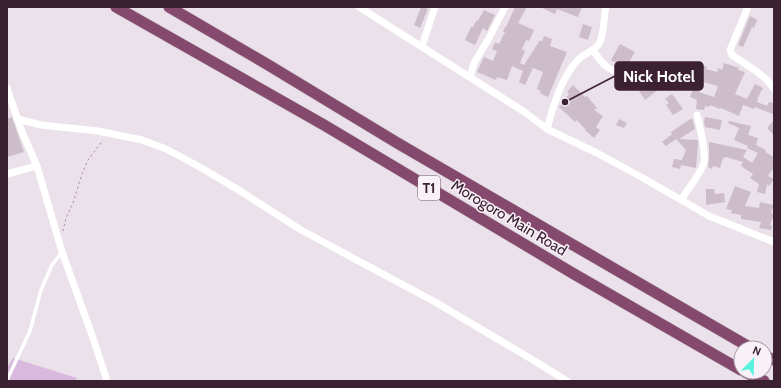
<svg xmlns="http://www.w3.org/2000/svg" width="781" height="388" font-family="Cabin,sans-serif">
<rect width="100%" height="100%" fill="#ebe1ea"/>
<path fill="#d9b9dd" d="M13 358 77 378 75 381H7V368Z"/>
<path fill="#ccbdc9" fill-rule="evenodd" d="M421 7 428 9 420 28 414 25Z
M515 7H527L518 23 534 30 529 41 526 40 522 49 525 51 520 63 524 65 540 40 542 42 544 36 552 39 550 46 567 52 548 97 540 93 541 91 537 89 543 72 533 68 525 85 519 82 523 71 512 66 507 80 497 77 496 80 477 72 484 57 493 61 497 51 492 49 495 42 499 44 505 32H503L505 27H506Z
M540 7H582L578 17 557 9 555 14Z
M484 10 495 15 487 31 483 28 475 45 465 40 471 27H473L477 20 478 21Z
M750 16 757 20 754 28 752 27 743 47 738 45Z
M583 24 592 27 588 40 579 37Z
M620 44 635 52 629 62 623 67 611 60Z
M724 63 739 68 738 70 745 72 735 94 747 99 755 84 763 88 757 99 758 100 757 102 767 106 769 102 773 103 774 110 773 114 755 107 754 109 743 105 739 116 721 108 720 109 710 105 709 107 705 106 704 110 696 109 697 100 690 97 696 81 694 80 702 65 707 67 706 69 717 72 718 68 722 70ZM703 82 718 86 714 97 699 92Z
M650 77 659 89 645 100 639 91 642 89 640 87 646 83 645 82Z
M573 85 585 97 587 96 597 108 594 110 603 116 596 127 600 130 594 138 585 130H586L577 120 575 122 559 107 569 94 567 92Z
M672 94 683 109 673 115 666 105 669 103 665 99Z
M12 117 24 152 7 157V119Z
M705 117 722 120 720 130 705 127 704 122Z
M692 118 695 129 679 139 698 140V145L696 168 681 165 680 169 672 167 674 159 682 160 681 162 686 150 676 139 666 146 662 142 672 134 671 132Z
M619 119 627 123 624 128 616 125Z
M774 120V135L767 128Z
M729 121 751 126 748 135 758 138 756 145 766 150 765 152 774 157V167L768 176 774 179 769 186 767 184 765 194 757 192 759 184 750 178 753 174 741 166 743 162 726 157 723 158 720 168 713 166 712 169 708 167 709 157V142L747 150 743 157 752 163 758 153 747 148 748 146 734 140 739 128 728 123Z
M735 186 751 192 745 206 759 208 760 202 774 205 771 213 774 214 770 225 772 226 771 230 759 228 761 222 741 219V215L731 213 732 210 726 209Z
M706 189H714L715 194 724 193 725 202 706 205Z"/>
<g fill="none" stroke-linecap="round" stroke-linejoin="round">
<defs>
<path id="trunk" d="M116 7 324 125 574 274 741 370
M169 7 265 63 399 144 751 348
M765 356 774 360
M745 372 764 381"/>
</defs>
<use href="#trunk" stroke="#c4bcc2" stroke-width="12"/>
<path stroke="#af81a1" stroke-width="1" stroke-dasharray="2 3" stroke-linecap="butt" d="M63 231 66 218 73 203 82 174 88 160 103 140"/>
<path stroke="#fff" stroke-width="3.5" d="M7 380 30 331 41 290 52 265 62 252"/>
<path stroke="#fff" stroke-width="7" d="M359 7 523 111 547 129 597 153 643 178 709 216 774 242
M748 7 730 50 732 55 756 71 767 80 774 89
M422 46 435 7
M593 50C600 61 608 72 623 73L632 66
M470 77 474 63 489 38 505 7
M7 88 22 132 37 166 62 252 93 338 107 381
M17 119 41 125 98 131 142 140 166 149 198 166 237 189 301 230 435 302 528 357 567 381
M547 129C553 107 561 78 577 61 583 54 594 51 599 44 605 33 603 19 606 7
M7 174 37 166
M681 200C687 190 702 172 704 162 706 149 700 128 697 115"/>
<use href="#trunk" stroke="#85496e" stroke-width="11"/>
</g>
<g text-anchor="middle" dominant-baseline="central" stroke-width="3" stroke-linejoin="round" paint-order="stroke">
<rect fill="#f8f1f7" stroke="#745f6e" stroke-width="1" x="418" y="176" width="22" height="24" rx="3"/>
<g font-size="14" font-weight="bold" fill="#3c2133">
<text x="429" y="188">T1</text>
</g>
<g font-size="15" fill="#3c2133" stroke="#f8f1f7">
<text transform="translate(509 218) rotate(31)">Morogoro Main Road</text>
</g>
</g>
<path fill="none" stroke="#3c2133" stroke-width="1.5" d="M565 102L615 76"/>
<circle fill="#3c2133" stroke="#f8f1f7" stroke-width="1.5" cx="565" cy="102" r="4"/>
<rect fill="#3c2133" stroke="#3c2133" stroke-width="1.5" x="615" y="62" width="88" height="28" rx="4"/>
<g font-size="16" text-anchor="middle" font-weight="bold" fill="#fff">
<text x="659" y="82">Nick Hotel</text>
</g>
<rect width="781" height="388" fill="none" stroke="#3c2133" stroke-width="16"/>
<g transform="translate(753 360) rotate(23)"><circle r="19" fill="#f8f1f7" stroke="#ad9ea9"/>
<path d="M0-3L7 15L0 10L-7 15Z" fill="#57f3de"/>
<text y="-6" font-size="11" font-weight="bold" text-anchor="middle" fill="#3c2133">N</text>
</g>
</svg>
